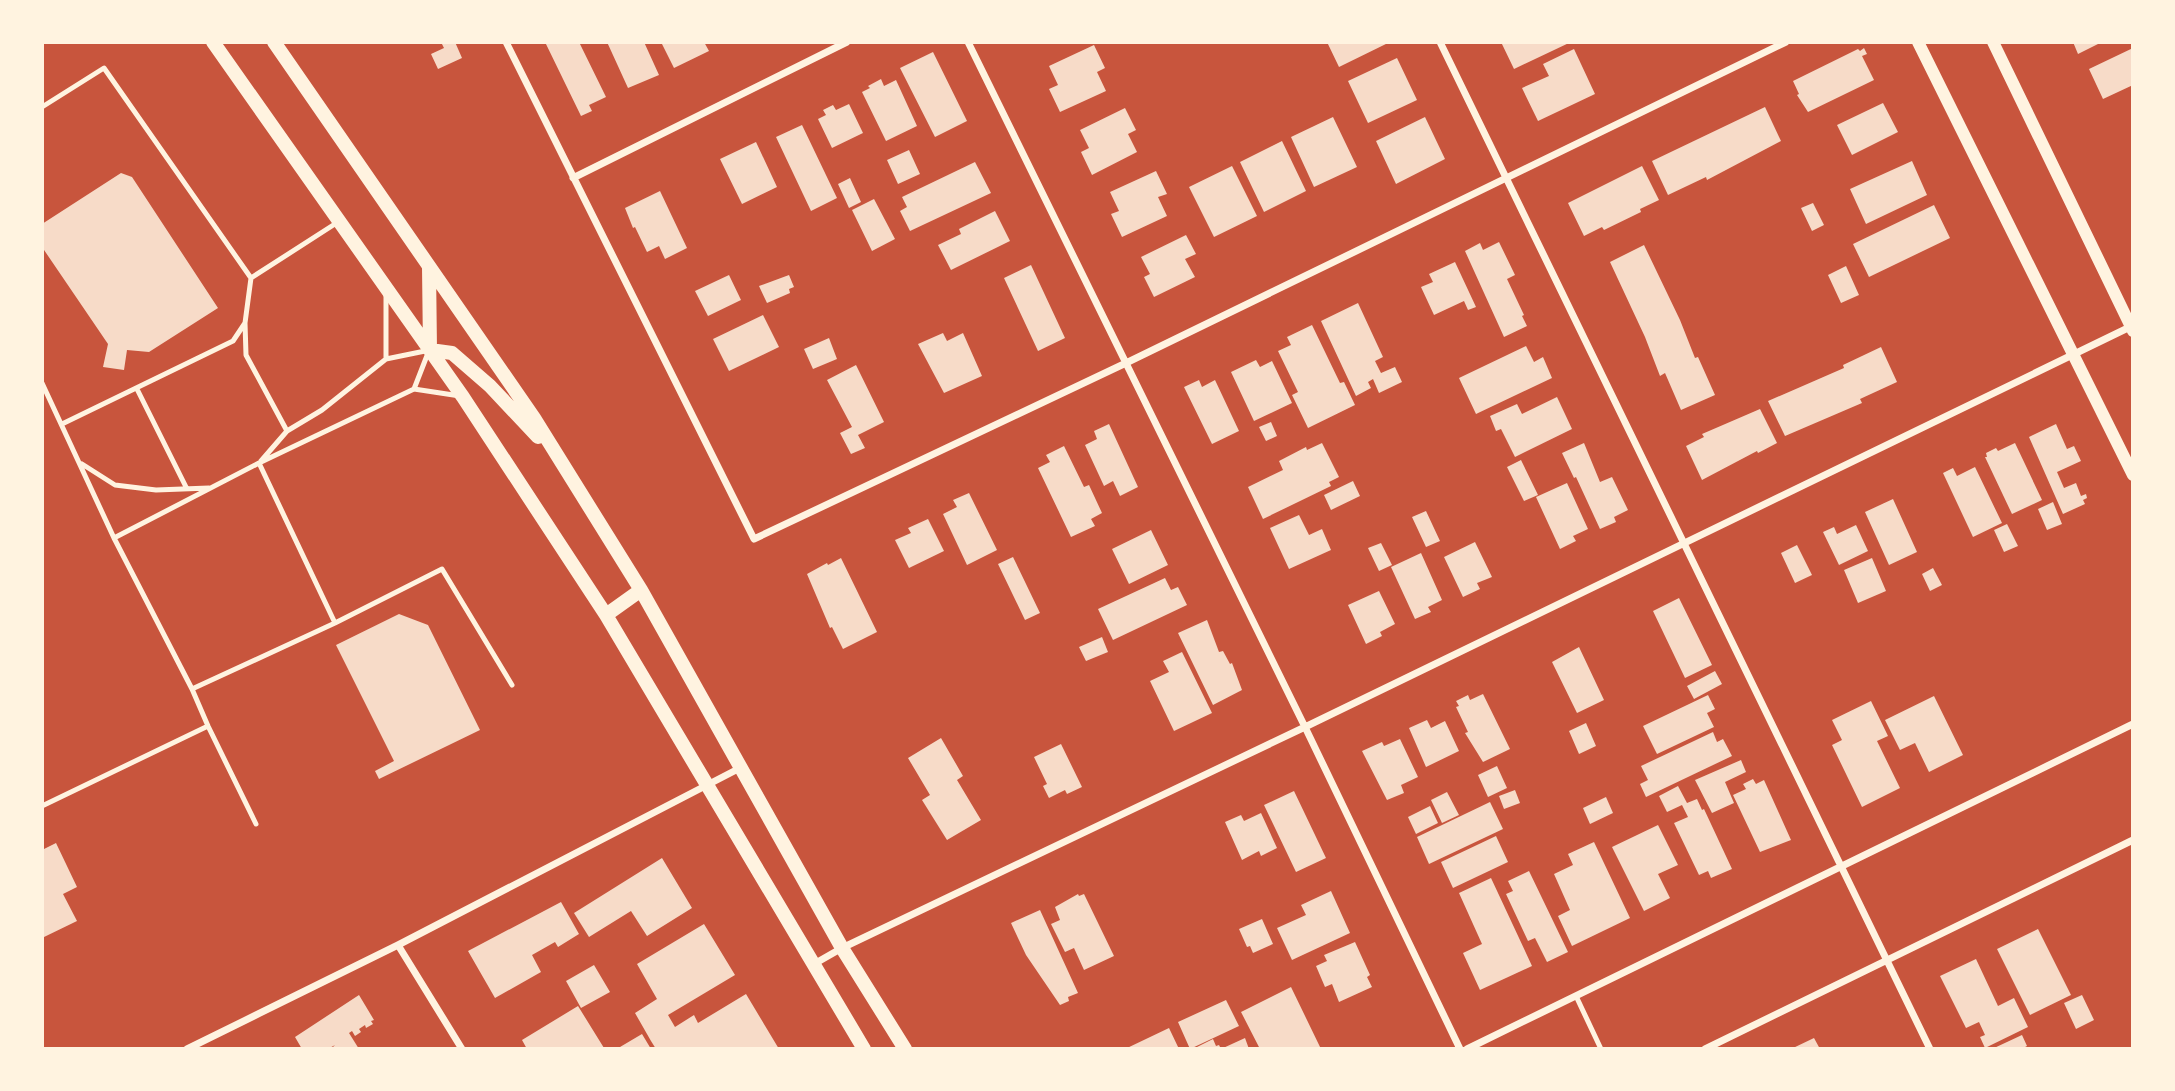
<svg xmlns="http://www.w3.org/2000/svg" width="2175" height="1091" font-family="Montserrat,sans-serif">
<rect width="100%" height="100%" fill="#c8553d"/>
<path fill="#f7dbc8" d="M441 42H455L462 58 438 69 431 54 444 48Z
M545 42H579L606 97 589 105 592 111 581 116Z
M607 42H644L659 75 628 88Z
M661 42H704L709 51 674 68Z
M1327 42H1390L1339 67Z
M1501 42H1571L1514 69Z
M2073 42H2102L2078 54Z
M1094 45 1105 68 1097 72 1106 91 1060 112 1049 89 1058 85 1049 66Z
M1864 48 1867 54 1862 56 1874 80 1808 112 1797 95 1799 94 1793 81 1858 49 1860 51Z
M2133 48V85L2103 99 2089 69Z
M1574 49 1595 94 1538 121 1522 88 1549 76 1543 64Z
M933 52 967 121 935 137 900 68Z
M1397 58 1417 100 1368 123 1348 81Z
M881 79 884 86 896 80 917 126 886 141 862 92 870 88 868 86Z
M1883 103 1898 132 1852 155 1837 125Z
M849 104 863 133 832 148 818 119 826 115 823 110 833 105 836 110Z
M1765 107 1781 141 1707 180 1706 177 1668 195 1652 161Z
M1125 108 1136 130 1128 134 1137 152 1092 175 1081 152 1089 148 1080 130Z
M1333 117 1357 167 1314 187 1291 137Z
M1425 117 1445 159 1396 184 1376 141Z
M802 125 837 198 811 211 776 137Z
M1282 141 1306 191 1264 212 1240 162Z
M756 142 777 187 742 204 720 159Z
M909 150 920 174 898 184 887 160Z
M1912 161 1927 195 1866 224 1850 189Z
M975 162 991 193 910 231 900 211 907 207 902 197Z
M1232 166 1257 216 1214 237 1189 187Z
M1642 166 1659 200 1640 209 1641 212 1604 230 1602 227 1584 236 1568 203Z
M1156 171 1167 194 1158 197 1167 216 1122 237 1111 214 1119 211 1110 192Z
M121 173 132 177 218 308 149 352 127 350 124 370 103 367 108 344 42 247V224Z
M850 178 861 202 849 208 838 184Z
M660 191 687 248 665 259 659 246 647 252 635 227 633 228 625 208Z
M874 199 895 239 872 251 852 210Z
M1813 203 1824 225 1812 231 1801 208Z
M1934 205 1950 238 1869 277 1853 244Z
M995 211 1010 241 951 270 938 245 961 234 959 229Z
M1186 235 1196 254 1185 259 1195 277 1154 297 1144 277 1150 274 1141 257Z
M1499 242 1515 275 1507 279 1524 315 1522 316 1527 326 1504 337 1465 251 1480 243 1483 250Z
M1644 245 1680 320 1695 358 1698 357 1715 395 1681 410 1665 373 1660 376 1645 337 1610 262Z
M1455 262 1476 307 1468 310 1464 301 1434 315 1421 287 1433 282 1429 274Z
M1031 265 1065 338 1038 351 1004 278Z
M1846 266 1859 295 1841 303 1828 275Z
M729 275 741 300 708 316 695 291Z
M789 275 794 287 789 289 790 293 767 303 759 286Z
M1358 303 1383 357 1375 361 1381 373 1395 367 1402 382 1379 393 1373 379 1368 382 1371 388 1356 396 1321 321Z
M763 315 779 347 729 371 713 339Z
M1312 325 1340 383 1344 382 1355 405 1308 428 1292 395 1298 392 1278 351 1291 345 1287 337Z
M943 333 947 341 963 333 982 376 944 393 918 344Z
M829 338 837 359 813 369 804 349Z
M1526 346 1534 362 1543 357 1552 378 1476 414 1459 378Z
M1881 347 1897 382 1860 399 1862 403 1785 436 1768 401 1844 368 1843 365Z
M1256 360 1260 367 1272 361 1292 403 1254 421 1231 372Z
M856 365 884 422 858 435 865 448 851 454 840 433 852 427 827 380Z
M1199 380 1202 387 1215 380 1239 431 1212 444 1184 387Z
M1557 397 1572 429 1515 457 1501 429 1496 431 1490 416 1517 404 1522 414Z
M1760 409 1777 443 1758 453 1757 451 1702 480 1686 446 1704 437 1702 434Z
M1271 422 1277 436 1266 441 1259 427Z
M1109 424 1138 487 1120 496 1113 481 1104 486 1085 445 1097 439 1094 431Z
M2056 424 2067 449 2074 446 2081 461 2057 472 2064 488 2076 483 2081 496 2086 494 2087 498 2083 500 2085 504 2063 514 2029 437Z
M1322 443 1339 477 1329 482 1331 486 1263 519 1248 487 1283 470 1279 461 1306 447 1307 450Z
M1584 443 1600 482 1612 477 1628 510 1614 517 1616 522 1600 529 1576 477 1574 478 1562 453Z
M2015 443 2042 500 2012 514 1985 457H1987L1986 453 1996 448 1998 451Z
M1064 446 1084 487 1089 485 1102 513 1091 519 1095 526 1071 537 1038 468 1050 462 1046 455Z
M1521 460 1538 495 1524 501 1507 467Z
M1975 467 2002 523 1973 537 1943 473 1953 468 1957 476Z
M1353 481 1360 496 1331 510 1324 495Z
M1567 483 1588 529 1573 536 1576 541 1560 549 1536 497Z
M969 493 997 550 967 565 943 514 957 507 953 500Z
M1893 499 1917 552 1889 565 1865 512Z
M2053 502 2062 524 2047 530 2038 509Z
M1426 511 1440 541 1426 547 1412 517Z
M1299 515 1309 535 1322 529 1331 550 1289 569 1270 528Z
M928 519 944 551 909 568 895 540 911 533 908 528Z
M2007 524 2018 546 2004 552 1994 530Z
M1856 525 1868 551 1839 565 1823 532 1834 527 1837 534Z
M1151 530 1168 565 1129 584 1112 549Z
M1475 542 1492 577 1477 583 1480 589 1463 597 1444 557Z
M1381 543 1392 565 1379 571 1368 548Z
M1797 545 1812 575 1795 583 1781 553Z
M1421 553 1442 600 1428 607 1431 612 1415 619 1391 567Z
M1013 557 1040 613 1025 620 998 564Z
M841 558 877 632 843 649 832 627 830 628 807 574 827 563 828 565Z
M1872 558 1886 591 1858 603 1844 570Z
M1933 568 1942 585 1930 591 1922 574Z
M1165 578 1171 590 1178 587 1187 605 1113 640 1098 609Z
M1379 591 1395 624 1380 632 1382 636 1366 644 1348 605Z
M1679 598 1712 665 1685 678 1653 611Z
M399 614 428 625 480 730 379 779 375 771 394 761 336 645Z
M1207 620 1219 652 1223 651 1230 664 1232 663 1242 690 1213 705 1178 633Z
M1102 637 1108 652 1086 661 1079 647Z
M1579 647 1604 700 1577 713 1552 662Z
M1182 652 1212 713 1174 731 1150 681 1169 672 1163 661Z
M1715 671 1722 684 1694 699 1687 686Z
M1483 694 1510 749 1483 762 1465 733 1468 732 1456 707 1459 706 1456 701 1468 695 1470 700Z
M1708 695 1715 709 1707 713 1714 727 1657 754 1643 726Z
M1934 696 1963 755 1929 772 1915 743 1900 750 1885 720Z
M1871 701 1888 736 1877 741 1900 788 1862 807 1832 745 1842 740 1832 720Z
M1427 720 1431 728 1445 721 1459 751 1426 767 1409 728Z
M1586 723 1596 746 1579 754 1569 731Z
M1713 732 1717 742 1723 739 1732 756 1646 797 1640 784 1648 780 1641 766Z
M941 738 963 776 957 780 981 820 947 840 922 800 930 795 908 758Z
M1400 739 1418 777 1401 785 1404 793 1387 800 1362 751 1382 742 1384 746Z
M1061 744 1082 787 1067 794 1065 790 1049 798 1043 786 1047 784 1034 757Z
M1741 760 1746 772 1725 782 1734 803 1712 813 1695 780Z
M1497 766 1507 788 1488 797 1478 775Z
M1753 779 1756 784 1764 780 1791 840 1760 852 1733 795 1746 789 1743 784Z
M1678 786 1687 803 1697 799 1702 810 1704 809 1732 869 1711 878 1708 871 1699 875 1674 823 1688 817 1682 805 1667 812 1659 796Z
M1515 790 1520 803 1504 809 1499 796Z
M1294 791 1326 858 1296 872 1264 805Z
M1447 792 1459 815 1442 823 1431 800Z
M1606 797 1613 813 1590 824 1583 808Z
M1490 802 1503 829 1429 864 1417 837Z
M1430 806 1438 823 1416 834 1408 817Z
M1261 813 1277 848 1261 856 1259 851 1242 860 1225 822 1241 815 1244 821Z
M1658 825 1678 865 1658 874 1670 898 1644 911 1612 847Z
M1496 836 1508 862 1453 888 1441 862Z
M1594 842 1630 918 1572 946 1558 916 1570 910 1554 874 1573 865 1568 854Z
M56 843 77 887 63 894 77 921 42 938V850Z
M662 858 692 908 647 936 631 911 589 937 574 913Z
M1529 871 1568 952 1547 962 1535 938 1528 941 1506 894 1513 891 1508 881Z
M1491 878 1532 966 1480 990 1463 953 1482 944 1459 893Z
M1331 891 1350 933 1292 960 1277 928 1306 915 1301 905Z
M1078 894 1079 896 1084 894 1114 956 1084 970 1074 948 1065 952 1051 924 1060 920 1055 907Z
M561 902 579 934 558 947 555 942 532 955 541 972 495 998 468 951Z
M1040 910 1078 993 1068 997 1069 1001 1060 1005 1026 955 1011 923Z
M1262 919 1273 944 1253 953 1250 946 1247 947 1239 929Z
M704 924 735 975 668 1015 675 1027 694 1015 698 1023 746 994 779 1049H656L651 1041 635 1013 657 999 637 964Z
M2038 929 2071 995 2030 1015 1997 949Z
M1355 942 1370 975 1367 977 1372 987 1339 1002 1332 984 1325 987 1316 966 1327 961 1324 955Z
M1976 959 1998 1006 2014 998 2028 1027 1985 1048 1980 1037 1985 1035 1979 1022 1966 1028 1940 976Z
M594 965 610 992 581 1008 566 981Z
M1291 987 1321 1049H1260L1241 1012Z
M359 995 374 1020 371 1021 373 1024 366 1028 365 1025 359 1029 361 1032 355 1036 352 1031 349 1033 359 1049H331L335 1045 328 1049H302L295 1037Z
M2082 995 2094 1020 2076 1029 2064 1003Z
M1226 1000 1239 1026 1190 1049 1178 1022Z
M578 1006 604 1048 527 1049 522 1040Z
M1169 1028 1179 1049H1125Z
M642 1034 651 1049H622L620 1047Z
M2022 1035 2027 1046 2021 1049H1992Z
M1245 1038 1249 1049H1193L1213 1039 1216 1046 1219 1045 1221 1049Z
M1814 1038 1820 1049H1791Z"/>
<g fill="none" stroke-linecap="round" stroke-linejoin="round">
<path stroke="#fff3e0" stroke-width="5" d="M42 107 104 68 251 278 338 222
M245 323 246 355 287 431
M386 359V296
M42 383 114 538 192 689 208 726 256 824
M137 389 187 489
M414 389 428 353
M62 424 233 341 245 323 251 278
M261 461 287 431 322 410 386 359 430 350
M259 463 335 623
M82 464 115 485 156 490 209 488
M114 538 259 463 414 389 460 396
M192 689 335 623 442 569 512 685
M42 806 208 726
M1576 996 1601 1049"/>
<path stroke="#fff3e0" stroke-width="7" d="M506 42 754 539 1126 363 1786 42
M968 42 1305 727 1460 1049
M1440 42 1930 1049
M573 178 847 42
M398 945 462 1049
M814 964 842 948 1305 727 2132 326
M187 1049 398 945 740 768
M1467 1049 2133 724
M1705 1049 2133 840"/>
<path stroke="#fff3e0" stroke-width="12" d="M1918 42 2133 475
M1993 42 2133 331"/>
<path stroke="#fff3e0" stroke-width="14" d="M213 42 463 397 606 615 864 1049
M274 42 534 418 641 590 842 948 905 1049
M429 267 430 350
M430 350 452 353 490 386 538 437
M606 615 641 590"/>
</g>
<rect width="2175" height="1091" fill="none" stroke="#fff3e0" stroke-width="88"/>
</svg>
